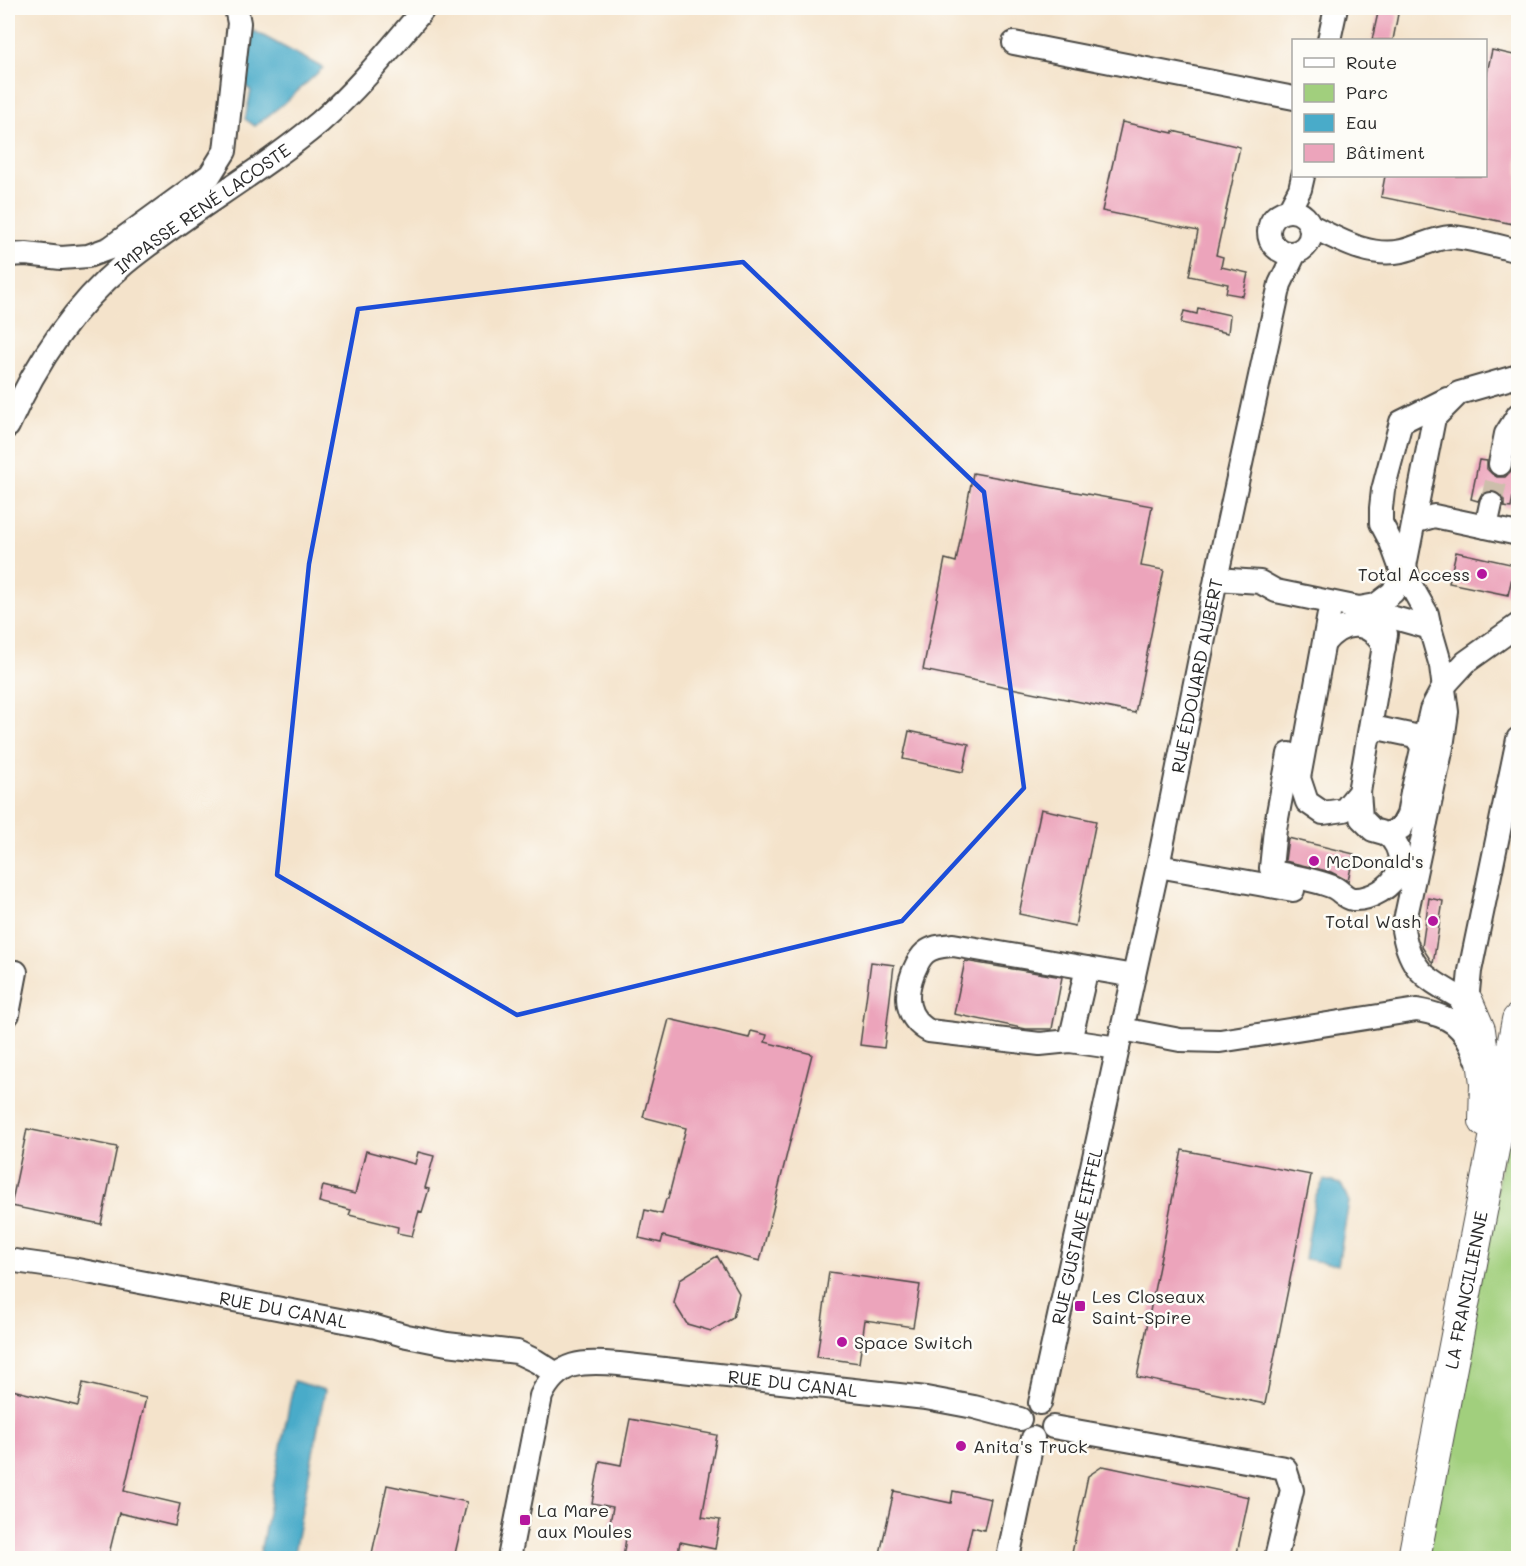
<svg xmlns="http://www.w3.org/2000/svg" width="1526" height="1566" font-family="Mali,sans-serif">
<rect width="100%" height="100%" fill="#fdfcf7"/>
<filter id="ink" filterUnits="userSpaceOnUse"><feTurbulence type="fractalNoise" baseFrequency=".0167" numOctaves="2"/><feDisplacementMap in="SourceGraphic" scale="12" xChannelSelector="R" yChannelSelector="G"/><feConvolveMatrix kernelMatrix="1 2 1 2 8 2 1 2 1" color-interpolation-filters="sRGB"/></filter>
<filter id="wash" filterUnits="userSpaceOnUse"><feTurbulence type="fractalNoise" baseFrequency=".008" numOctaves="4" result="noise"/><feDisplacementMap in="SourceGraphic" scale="24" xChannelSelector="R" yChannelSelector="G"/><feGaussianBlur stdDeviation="1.35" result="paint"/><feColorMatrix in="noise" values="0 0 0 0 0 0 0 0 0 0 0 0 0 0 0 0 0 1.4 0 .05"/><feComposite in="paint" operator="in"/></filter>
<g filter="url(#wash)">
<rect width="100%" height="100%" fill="#f4e3cb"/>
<path fill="#a1cf7d" stroke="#667d54" stroke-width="1.5" d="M1518 1077V1558H1425Z"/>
<path fill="#49abc9" stroke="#3a6b7a" stroke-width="1.5" d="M254 31 323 68 288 100 255 126 245 119 251 91 239 80 248 35Z
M1324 1180 1341 1184 1349 1202 1338 1265 1305 1259 1315 1198Z
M294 1381 325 1390 293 1558H259Z"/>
<g id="blocks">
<path fill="#eca4bb" d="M1379 8H1393L1392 12 1398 14 1393 40H1372Z
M1492 50 1518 56V225L1381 197 1385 176H1485V82Z
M1122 122 1173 133V131L1240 147 1216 255 1223 257 1221 267 1248 273 1243 296 1226 293 1228 284 1189 276 1198 231 1102 211Z
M1198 308 1230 315 1228 333 1181 323 1184 311 1197 314Z
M1479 460 1487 461V469L1492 474 1497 477H1505L1510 472 1513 467 1518 468 1511 508 1504 507V500L1500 494 1493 491H1486L1481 495 1478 501 1471 499Z
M973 473 1152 506 1141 566 1164 570 1135 713 923 670 945 559 956 562Z
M1456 552 1515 565 1508 595 1449 583Z
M909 731 969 744 963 772 903 759Z
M1041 809 1096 821 1075 926 1019 914Z
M1288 838 1354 854 1348 881 1331 872 1285 861Z
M1429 898 1443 901 1433 964 1422 947Z
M965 961 1062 977 1052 1029H1026L954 1014Z
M871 962 894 965 884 1048 860 1045Z
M669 1019 749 1038 751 1031 767 1035 765 1042 812 1054 760 1261 663 1236 661 1243 639 1238 645 1210 662 1214 666 1199H668L686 1128 643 1117Z
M27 1129 117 1147 101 1224 11 1206Z
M1182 1150 1311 1175 1265 1404 1137 1377Z
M366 1151 415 1164 418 1152 434 1156 425 1188 429 1189 422 1212 419 1211 412 1236 397 1233 398 1227 349 1215 351 1210 319 1202 323 1186 355 1194Z
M717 1256 739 1293 733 1318 711 1331 687 1324 674 1303 680 1279Z
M829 1272 920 1285 913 1327 865 1320 859 1363 817 1357Z
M83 1383 146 1398 124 1491 180 1504 175 1526 119 1513 108 1558H8V1389L78 1406Z
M630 1419 717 1435 702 1517 720 1520 715 1549 680 1542 677 1558H623L627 1531 609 1528 613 1507 592 1503 600 1461 621 1465Z
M1103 1466 1249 1497 1236 1558H1071L1088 1476Z
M387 1485 467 1502 454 1558H371Z
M894 1491 951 1503 953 1491 991 1499 984 1530 972 1527 965 1558H879Z"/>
</g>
</g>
<g filter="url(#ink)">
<use href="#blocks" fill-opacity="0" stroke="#494743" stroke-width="1.5"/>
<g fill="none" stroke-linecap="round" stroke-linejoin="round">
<path stroke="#ccbeab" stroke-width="22" stroke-dasharray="22 11" stroke-linecap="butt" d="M1491 504 1500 464"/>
<defs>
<g id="minor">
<path d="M1329 40 1336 8"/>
<path d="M1014 43 1294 98"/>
<path d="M1289 210 1300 189 1303 176"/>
<circle cx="1290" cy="232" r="21"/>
<path d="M1311 226C1340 240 1369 258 1402 251 1419 247 1433 238 1451 237 1466 237 1502 247 1518 251"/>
<path d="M8 255 26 254 61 258 88 256 110 248 210 175 225 151 239 23 236 8"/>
<path id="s1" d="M8 426C35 365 73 307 124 264 186 213 258 174 320 122 358 89 390 49 422 11"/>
<path d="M1500 464 1506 434 1518 415"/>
<path d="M1491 504 1486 527 1518 534"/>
<path d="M1414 522 1434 516 1486 527"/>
<path d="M1405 566 1410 584 1427 614 1430 628 1441 666 1447 712 1442 747 1403 930C1411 976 1431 980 1467 1002L1470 971 1518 739"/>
<path d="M1402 572 1391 542 1381 523V508L1383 490 1401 422 1447 399"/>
<path d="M1216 579 1260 582 1276 591 1359 608 1430 628"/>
<path d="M1331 603 1299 778 1307 802 1323 813 1344 810 1359 792 1386 634 1379 615"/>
<path d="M1359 608 1376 605 1393 592 1405 566 1434 418 1459 393 1518 376"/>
<path d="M1324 643C1343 620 1370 619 1384 647"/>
<path d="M1370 735 1377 728 1415 736 1422 746"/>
<path d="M1289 754 1275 829 1271 868 1278 873C1296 877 1316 880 1333 887 1340 890 1345 898 1353 899 1370 900 1393 887 1398 871 1403 856 1398 844 1387 834"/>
<path d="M1359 792 1361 818 1373 830 1387 834 1401 828 1408 815 1412 793"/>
<path d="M1426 821 1412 793 1431 710 1444 686 1466 662 1518 625"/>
<path d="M1158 866 1293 890"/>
<path d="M8 1014 16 972"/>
<path d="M1122 1029 1180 1040 1220 1041 1417 1010C1451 1016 1463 1024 1476 1057"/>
<path d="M1070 1041 1087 968"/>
<path d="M1118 1048 1070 1041 1040 1044 929 1031C906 1018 904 997 913 973 916 966 919 958 925 953 933 946 943 946 953 945L1134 976"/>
<path id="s2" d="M8 1260 72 1269 376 1327 407 1336 447 1344 517 1352 536 1361 555 1373"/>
<path id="s3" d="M1040 1403 1158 866 1216 579 1280 284 1295 253"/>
<path d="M1053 1427 1285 1468 1292 1490 1276 1558"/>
<path id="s4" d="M509 1558 541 1396C558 1360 583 1361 619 1364L926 1398 974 1407 1020 1419"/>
<path d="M1008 1558 1033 1438"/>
</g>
<g id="highway">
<path d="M1467 1002 1479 1030 1486 1083 1485 1121"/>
<path id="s5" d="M1414 1558 1518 1020"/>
</g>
</defs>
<use href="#minor" stroke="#494743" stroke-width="26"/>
<use href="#highway" stroke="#494743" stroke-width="34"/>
<use href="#minor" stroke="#fff" stroke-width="22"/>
<use href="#highway" stroke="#fff" stroke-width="32"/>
</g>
</g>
<path fill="none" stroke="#1d4ed8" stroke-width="4.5" stroke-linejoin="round" d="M743 262 984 492 1024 788 902 921 517 1015 277 875 309 564 358 309Z"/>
<g fill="#b5179e" stroke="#fdfcf7" stroke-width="2">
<circle cx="1482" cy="574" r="6"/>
<circle cx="1314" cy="861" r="6"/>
<circle cx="1433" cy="921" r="6"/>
<rect x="1074" y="1300" width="12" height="12" rx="3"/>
<circle cx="842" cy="1342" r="6"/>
<circle cx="961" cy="1446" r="6"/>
<rect x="519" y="1514" width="12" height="12" rx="3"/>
</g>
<g text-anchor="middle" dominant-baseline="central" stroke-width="5" stroke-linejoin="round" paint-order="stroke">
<g font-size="18" fill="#2b2b2b" stroke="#fdfcf7">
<text stroke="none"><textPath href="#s1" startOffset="297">IMPASSE RENÉ LACOSTE</textPath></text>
<text stroke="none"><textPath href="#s3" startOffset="744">RUE ÉDOUARD AUBERT</textPath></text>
<text stroke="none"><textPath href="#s3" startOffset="171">RUE GUSTAVE EIFFEL</textPath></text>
<text stroke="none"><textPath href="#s5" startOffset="273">LA FRANCILIENNE</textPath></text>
<text stroke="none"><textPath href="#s2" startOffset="280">RUE DU CANAL</textPath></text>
<text stroke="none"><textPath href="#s4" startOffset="432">RUE DU CANAL</textPath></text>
</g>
<g font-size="18" fill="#2b2b2b" stroke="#fdfcf7" text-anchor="start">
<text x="1470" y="574" text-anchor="end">Total Access</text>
<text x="1326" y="861">McDonald's</text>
<text x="1421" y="921" text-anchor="end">Total Wash</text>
<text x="1092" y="1296">Les Closeaux<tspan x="1092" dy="21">Saint-Spire</tspan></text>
<text x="854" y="1342">Space Switch</text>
<text x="973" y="1446">Anita's Truck</text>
<text x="537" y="1510">La Mare<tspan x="537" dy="21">aux Moules</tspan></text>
</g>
</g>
<rect width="1526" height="1566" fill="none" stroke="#fdfcf7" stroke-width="30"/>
<rect x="1292" y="39" width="195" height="138" fill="#fdfcf7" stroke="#a9a8a5" stroke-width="1.5"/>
<rect x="1304" y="58" width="30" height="9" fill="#ffffff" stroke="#a9a8a5" stroke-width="1.5"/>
<text x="1346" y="69" font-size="18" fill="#2b2b2b">Route</text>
<rect x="1304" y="84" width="30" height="18" fill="#a1cf7d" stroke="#a9a8a5" stroke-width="1.5"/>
<text x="1346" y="99" font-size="18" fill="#2b2b2b">Parc</text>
<rect x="1304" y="114" width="30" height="18" fill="#49abc9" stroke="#a9a8a5" stroke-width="1.5"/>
<text x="1346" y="129" font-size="18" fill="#2b2b2b">Eau</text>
<rect x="1304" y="144" width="30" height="18" fill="#eca4bb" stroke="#a9a8a5" stroke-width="1.5"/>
<text x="1346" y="159" font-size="18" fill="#2b2b2b">Bâtiment</text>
</svg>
